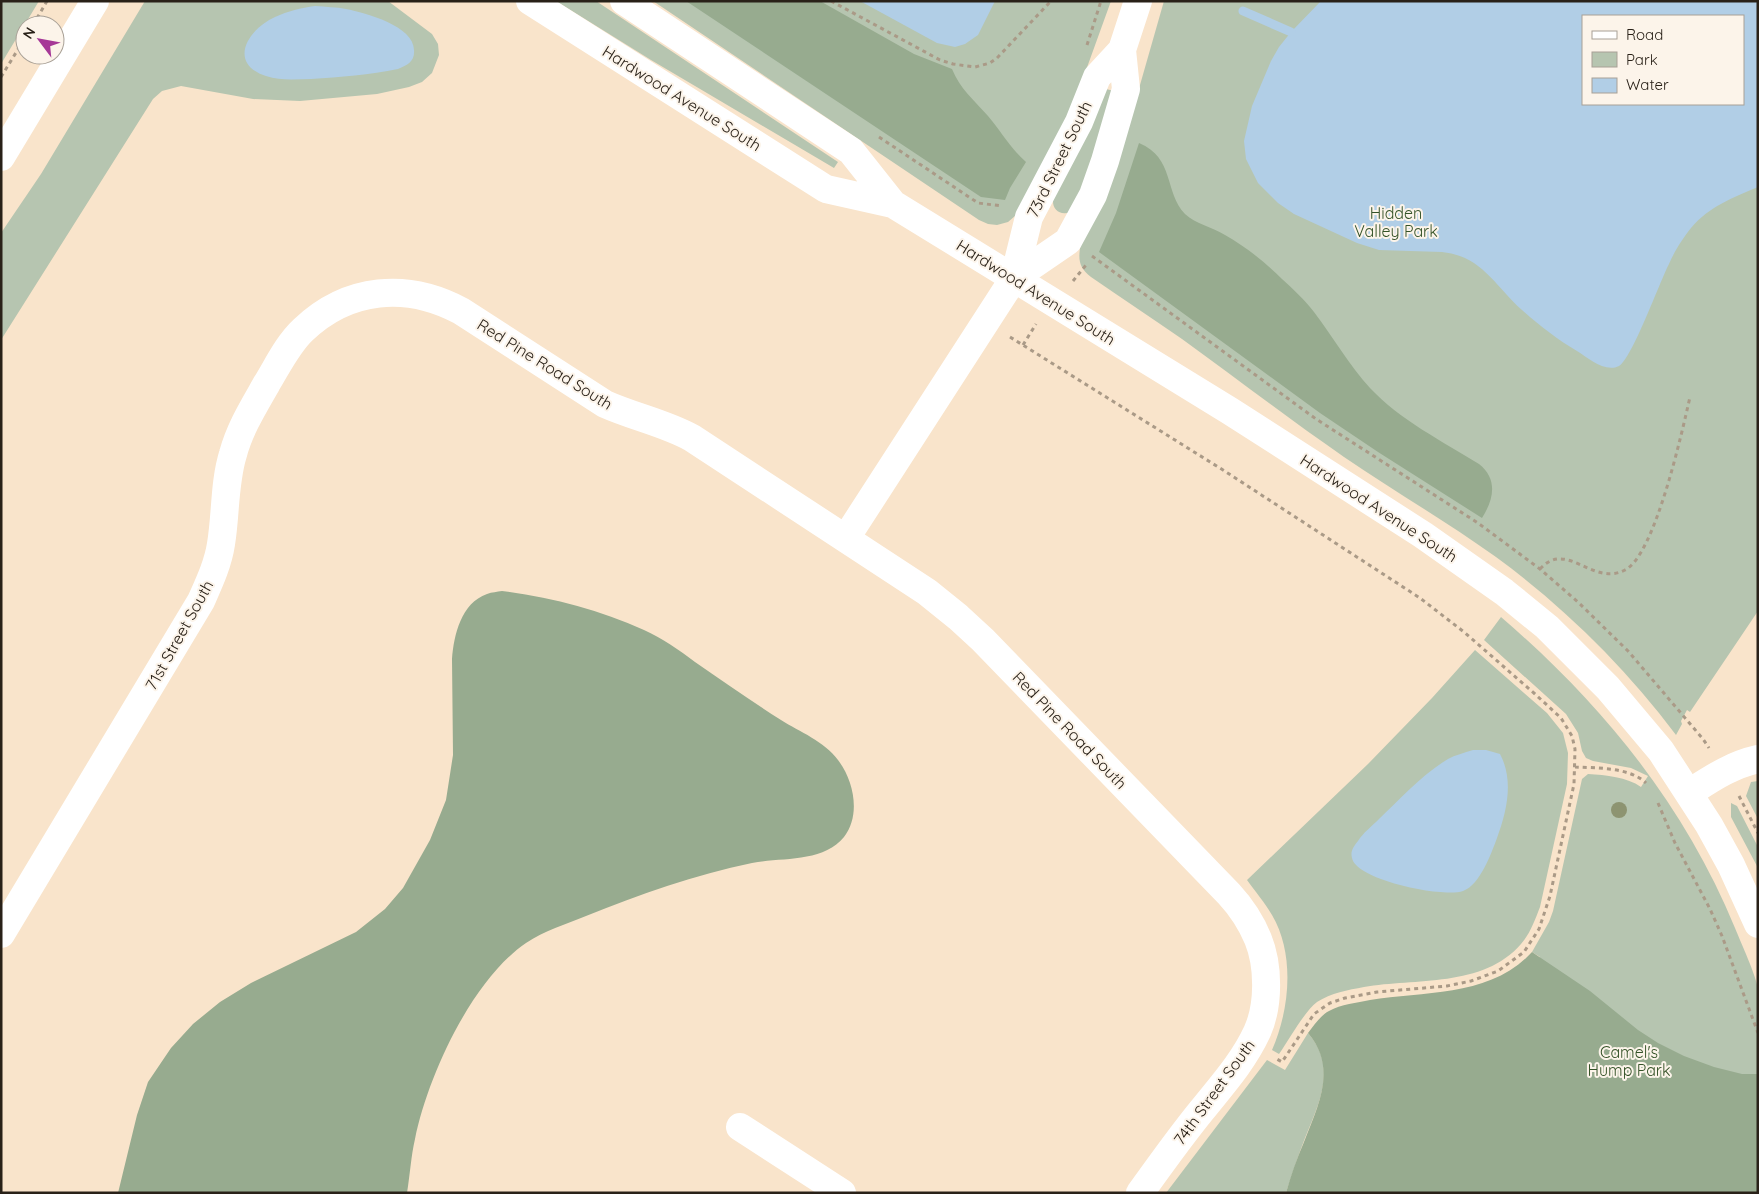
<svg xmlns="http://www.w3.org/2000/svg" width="1759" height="1194" font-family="Quicksand,sans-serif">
<rect width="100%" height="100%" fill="#f9e4cb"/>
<path fill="#b6c5b0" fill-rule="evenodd" d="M1 1H39L1 64Z
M145 1H388L432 34 438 44 439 55 432 73 422 82 409 87 377 94 300 101 253 99 181 86 162 91 153 99 1 340V233L41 174Z
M556 1H596L838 162 834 168 651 60Z
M653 1H1111L1072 109 1038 175 1015 216 1008 222 997 225 988 224 979 220Z
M1164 1H1758V611L1690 712 1687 710 1681 721 1682 724 1676 735C1625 667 1564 607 1496 557 1447 522 1394 491 1344 457 1289 419 1236 378 1182 339 1152 318 1121 298 1091 277 1078 267 1078 258 1081 243L1130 120ZM1583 16H1743V104H1583Z
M1106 89 1114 91 1088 175 1071 212C1060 216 1052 210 1053 199Z
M1501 617C1602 704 1684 804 1735 928 1741 943 1756 975 1758 989 1759 1010 1758 1032 1758 1053 1758 1099 1758 1146 1758 1193H1400L1540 957 1532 952 1549 922 1553 911 1582 779 1588 774C1606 775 1627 777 1641 787L1648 776 1631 768 1593 761 1586 758 1582 751 1578 733 1566 714 1484 640Z
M1475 650 1547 713 1563 733 1568 753 1567 784 1540 907C1535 920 1530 934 1521 944 1483 988 1415 978 1364 987 1348 990 1331 993 1317 1002 1304 1012 1289 1040 1279 1054L1272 1050C1290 1009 1295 954 1272 915 1265 903 1255 891 1247 880L1368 764 1432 698Z
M1758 781V819L1746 796 1751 782Z
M1731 803 1737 806 1758 847V868L1731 817Z
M1308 1033C1338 1067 1319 1103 1305 1138 1298 1156 1292 1174 1286 1193H1166L1267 1060 1285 1070Z"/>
<path fill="#97ab8f" d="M686 1H820L914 54 952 69C960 89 974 100 988 116 1001 131 1010 148 1026 162L1010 188 1005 200 981 197Z
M1139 143C1175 158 1164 192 1185 214 1196 224 1212 227 1225 235 1246 247 1265 262 1282 279 1293 289 1304 299 1314 312 1333 337 1349 365 1370 388 1400 420 1442 441 1479 464 1498 479 1494 499 1482 518L1378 452 1320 413 1099 252 1116 213Z
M502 591C551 597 599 610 644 630 662 638 679 650 695 662 723 681 751 701 781 720 800 732 824 741 838 760 854 781 861 815 844 837 823 863 782 857 752 863 695 875 640 894 586 916 566 924 544 931 526 943 472 980 428 1075 415 1139 411 1156 410 1175 407 1193H118L137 1115 148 1082 171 1048 193 1024 220 1002 251 983 356 932 385 909 403 888 430 840 446 800 453 755 452 659C454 635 461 603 487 594 492 592 497 592 502 591Z
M1532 952 1590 991 1638 1030 1658 1043 1684 1056 1714 1067 1742 1074H1758V1193H1286C1291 1175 1297 1158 1304 1142 1318 1106 1338 1068 1308 1033 1314 1025 1321 1015 1329 1011 1341 1004 1357 1003 1370 1000 1426 991 1491 997 1532 952Z"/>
<path fill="#b1cee6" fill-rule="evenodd" d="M860 1H995L978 35 965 44 955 47 937 43Z
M1321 1H1758V187C1732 198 1710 206 1691 228 1683 238 1674 252 1669 264 1660 281 1632 359 1619 366 1605 373 1588 358 1577 351 1558 340 1539 325 1522 310 1495 286 1482 256 1442 252L1379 250 1357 243 1294 214 1278 203 1258 183 1246 159 1244 141 1252 106 1271 61 1279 47 1291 32ZM1583 16H1743V104H1583Z
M315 6C326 7 336 7 346 9 366 13 414 26 414 50 415 61 408 65 398 69 370 75 340 77 311 79 296 79 281 81 266 76 227 63 248 29 275 17 288 11 301 8 315 6Z
M1473 750H1486L1500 754C1514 780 1507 811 1497 838 1491 854 1480 885 1463 891 1443 898 1356 880 1352 858 1350 851 1354 846 1358 841 1363 833 1372 826 1379 819 1399 800 1424 773 1448 759 1455 755 1464 753 1473 750Z"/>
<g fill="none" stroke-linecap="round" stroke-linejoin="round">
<path stroke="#b1cee6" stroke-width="9" d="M1243 11 1291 32"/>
<path stroke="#aa9a87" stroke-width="3" stroke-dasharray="4 4" stroke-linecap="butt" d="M831 1 940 60 953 64 975 67 990 63 997 58 1051 1
M33 25 47 1
M1087 45 1101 1
M1 77 25 38
M879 137 978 203 1002 206
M1092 256 1316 419 1478 523 1540 569 1579 603 1628 651 1703 739 1709 748
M1073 281 1086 265
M1010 337 1223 470 1420 598 1464 632 1535 694 1561 718 1572 736 1575 749 1574 784 1550 896 1539 929 1524 952 1498 971 1471 981 1447 986 1377 992 1345 998 1330 1003 1314 1014 1282 1062 1275 1058
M1023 345 1036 324
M1540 569C1567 539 1592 587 1625 570 1655 555 1682 432 1690 397
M1575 767C1597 768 1629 767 1646 783
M1739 796 1758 833
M1658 803 1675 843 1710 909 1722 936 1758 1033"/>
<path stroke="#fff" stroke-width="28" d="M1014 278 1068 241 1093 195 1105 161 1126 89 1122 50 1138 1
M846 538 1014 278 1029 217 1079 122 1097 77 1122 50
M1689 793C1711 779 1731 765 1758 759
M1 934 201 601C209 583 218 564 221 544 226 514 224 483 233 454 240 428 254 406 267 383 278 365 288 344 303 330 348 287 407 282 461 311L605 404C634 417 665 423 692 438L927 592 958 617 983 640 1229 894C1241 907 1251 922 1258 939 1269 966 1269 1006 1257 1032 1243 1062 1222 1085 1202 1110 1180 1137 1160 1165 1140 1193
M740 1127 842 1193"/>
<path stroke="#fff" stroke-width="28" d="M530 1 826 189 893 204 1230 411 1423 535 1504 592 1547 627 1608 688 1661 751 1709 825 1731 865 1758 924
M624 1 851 151 893 204"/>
<path stroke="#fff" stroke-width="28" d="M1 157 95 1"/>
</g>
<circle fill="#8d9471" cx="1619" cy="810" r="8"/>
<g text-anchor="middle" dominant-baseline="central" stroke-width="4" stroke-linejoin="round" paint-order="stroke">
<g font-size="16" fill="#292118" stroke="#fcf4ea">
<text transform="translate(682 98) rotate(32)">Hardwood Avenue South</text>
<text transform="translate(1059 159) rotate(-64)">73rd Street South</text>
<text transform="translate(1036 292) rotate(32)">Hardwood Avenue South</text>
<text transform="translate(545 364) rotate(32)">Red Pine Road South</text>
<text transform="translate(1379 508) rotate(33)">Hardwood Avenue South</text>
<text transform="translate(179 635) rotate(-61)">71st Street South</text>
<text transform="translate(1070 730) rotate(46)">Red Pine Road South</text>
<text transform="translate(1214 1092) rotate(-54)">74th Street South</text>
</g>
<g font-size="16" fill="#355328" stroke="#fcf4ea">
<text x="1396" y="213">Hidden<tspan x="1396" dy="18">Valley Park</tspan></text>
<text x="1629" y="1052">Camel's<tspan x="1629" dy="18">Hump Park</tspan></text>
</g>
</g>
<rect width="1759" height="1194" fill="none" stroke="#292118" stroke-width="5"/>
<rect x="1582" y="15" width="162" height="90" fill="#fcf4ea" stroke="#a8a096"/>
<rect x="1592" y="31" width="25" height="8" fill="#ffffff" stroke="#a8a096"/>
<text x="1626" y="40" font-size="15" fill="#292118">Road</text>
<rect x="1592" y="52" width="25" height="15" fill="#b6c5b0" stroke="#a8a096"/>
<text x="1626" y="65" font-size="15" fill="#292118">Park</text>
<rect x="1592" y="78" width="25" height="15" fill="#b1cee6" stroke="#a8a096"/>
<text x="1626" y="90" font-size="15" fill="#292118">Water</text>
<g transform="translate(40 40) rotate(302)"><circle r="24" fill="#fcf4ea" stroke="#a8a096"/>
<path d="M0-4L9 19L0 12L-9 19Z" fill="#a63897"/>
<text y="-8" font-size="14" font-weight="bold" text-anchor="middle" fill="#292118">N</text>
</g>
</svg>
